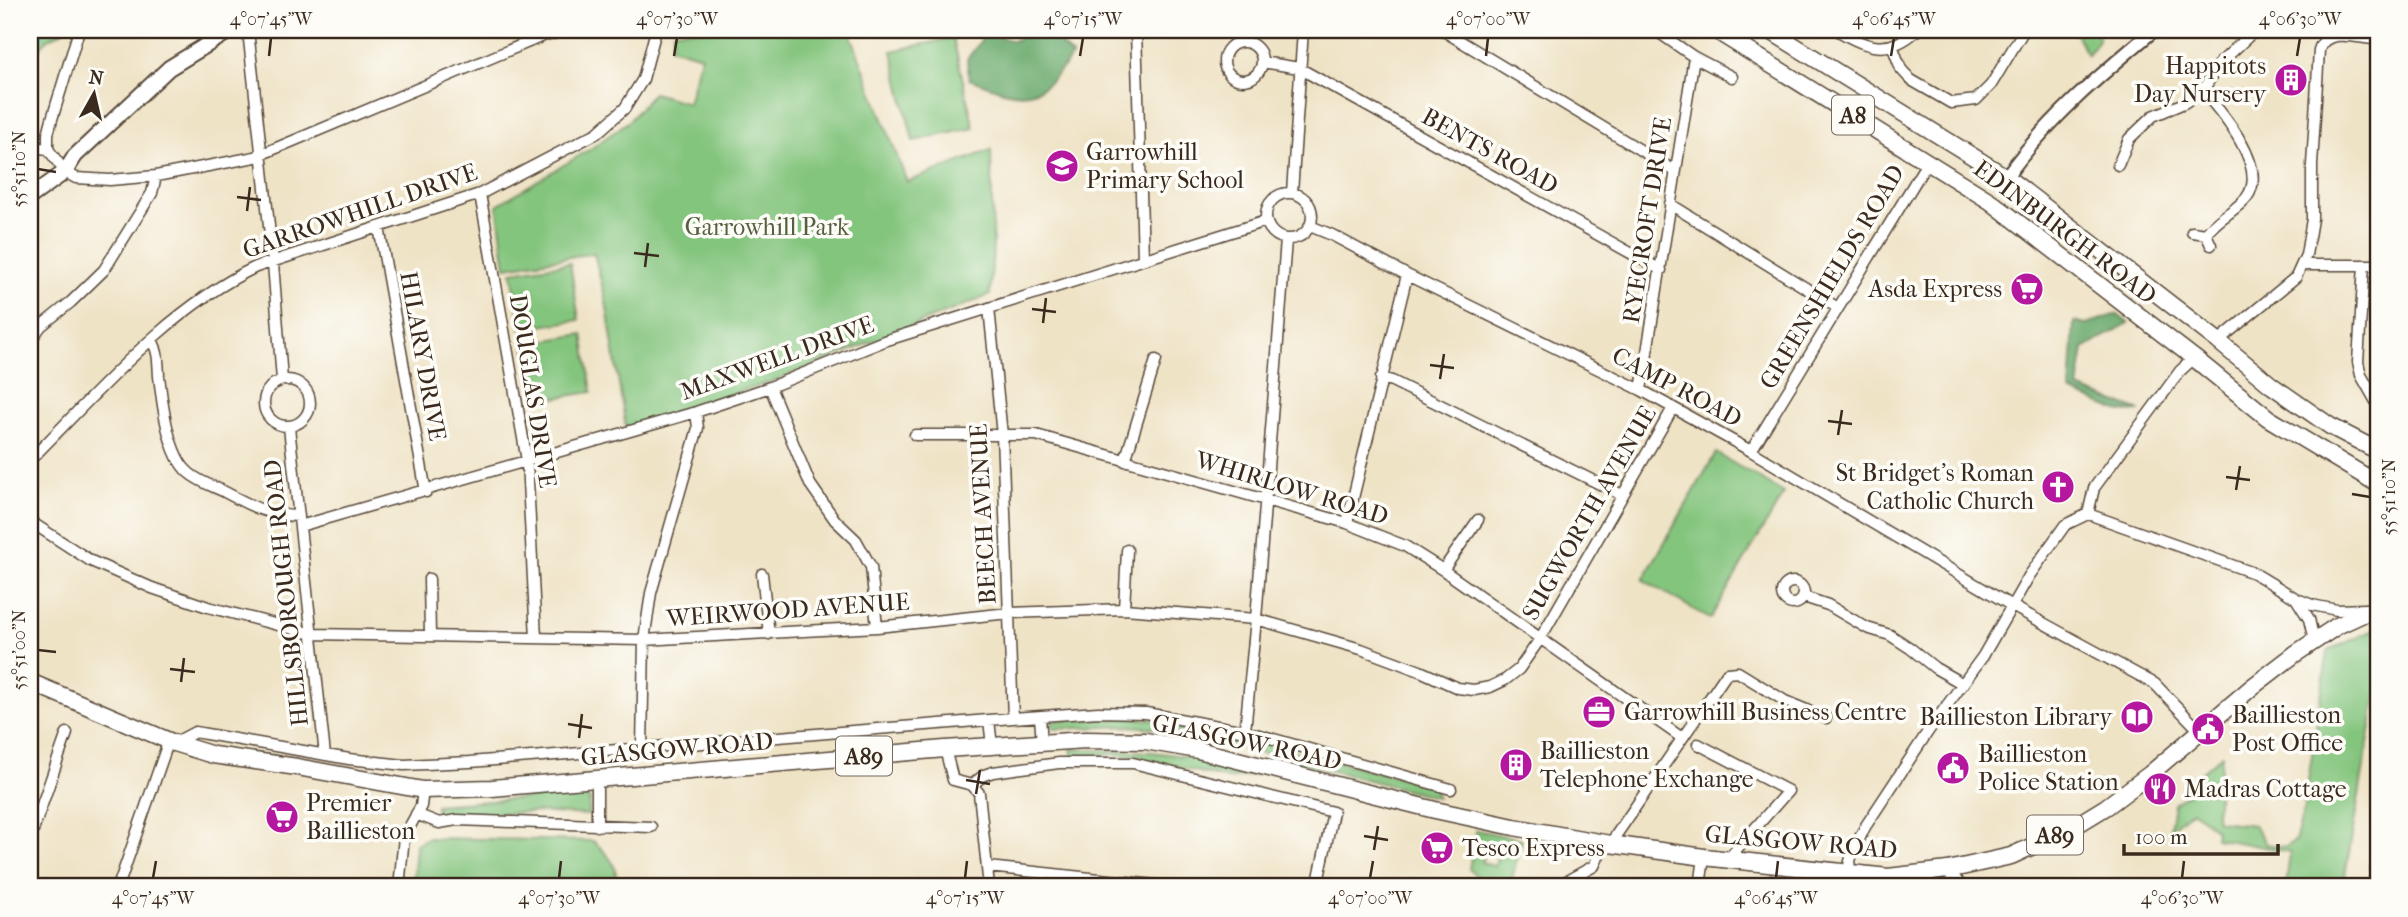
<svg xmlns="http://www.w3.org/2000/svg" width="2408" height="917" font-family="'IM FELL French Canon',serif">
<rect width="100%" height="100%" fill="#fdfcf7"/>
<filter id="ink" filterUnits="userSpaceOnUse"><feTurbulence type="fractalNoise" baseFrequency=".0143" numOctaves="2"/><feDisplacementMap in="SourceGraphic" scale="14" xChannelSelector="R" yChannelSelector="G"/><feConvolveMatrix kernelMatrix="1 2 1 2 8 2 1 2 1" color-interpolation-filters="sRGB"/></filter>
<filter id="wash" filterUnits="userSpaceOnUse"><feTurbulence type="fractalNoise" baseFrequency=".00686" numOctaves="4" result="noise"/><feDisplacementMap in="SourceGraphic" scale="28" xChannelSelector="R" yChannelSelector="G"/><feGaussianBlur stdDeviation="1.57" result="paint"/><feColorMatrix in="noise" values="0 0 0 0 0 0 0 0 0 0 0 0 0 0 0 0 0 1.4 0 .05"/><feComposite in="paint" operator="in"/></filter>
<g filter="url(#wash)">
<rect width="100%" height="100%" fill="#efe3c6"/>
<path fill="#84c57e" stroke="#60784e" stroke-width="2" fill-rule="evenodd" d="M30 30H65L48 39 30 58Z
M685 30H849L907 182 991 150 993 246 990 295 771 382 626 429 606 301 594 253 506 267 497 205 592 148 629 121 653 93 688 103 701 56 671 47 674 31Z
M2047 30H2096L2099 38 2088 55 2076 34Z
M953 38 974 128 913 141 892 51Z
M570 263 579 320 521 329 512 272Z
M583 334 592 392 535 401 525 344Z
M1716 453 1784 493 1710 619 1643 580Z
M2378 628V686L2343 887H2286L2290 852 2215 838 2216 830 2192 810 2170 829 2174 804 2200 783 2195 777 2222 755 2216 813 2217 821 2254 825 2266 844 2286 847 2295 841 2303 813 2328 651Z
M1132 718 1175 721 1434 786 1437 797 1165 729 1129 726 1053 729 1052 721Z
M1071 749 1152 752 1191 757 1259 774 1228 779 1136 757 1114 754 1073 758Z
M580 794 590 800 588 815 534 812 436 816V805Z
M1476 830 1522 839 1510 887H1489L1469 869ZM1486 846 1500 848 1495 866 1482 863Z
M427 838 593 841C609 855 618 865 617 887H413L416 844Z"/>
<path fill="#6baa6d" stroke="#536a46" stroke-width="2" d="M1032 30 1053 36 1072 56C1036 105 1022 99 969 79L967 59 987 33 1013 41Z
M1094 30H1128V38H1103Z
M2117 314 2128 323 2084 349 2078 388 2140 411 2120 412 2070 391 2074 322 2087 324Z"/>
<g fill="none" stroke-linecap="round" stroke-linejoin="round">
<path stroke="#50b4cf" stroke-width="3.5" d="M30 48 36 44 45 30"/>
</g>
</g>
<g filter="url(#ink)">
<g fill="none" stroke-linecap="round" stroke-linejoin="round">
<defs>
<path id="minor" d="M79 30 52 119 48 134V149L65 172 76 178 110 180 156 176 255 157 543 36 570 30
M248 30 273 263 282 380
M1136 30 1143 258
M1442 30 1675 171
M1655 30 1694 57 1732 77
M1837 30C1866 48 1889 56 1917 30
M1224 61a19 19 0 1 1 38 0a19 19 0 1 1-38 0Z
M1892 45 1901 69 1911 80 1951 103 1976 100 1991 85 2024 30
M1262 62 1299 68 1661 270
M2203 91C2222 113 2269 167 2247 197 2235 212 2217 218 2206 234
M30 147 48 149
M2118 165 2129 139 2153 116 2184 103 2203 91 2217 66 2255 30
M1266 216a23 23 0 1 1 46 0a23 23 0 1 1-46 0Z
M1292 193 1303 30
M480 194 527 461 536 638
M1670 204 1838 308
M1310 226 1332 235 1407 275 1641 390 1751 451 2012 606 2155 684 2200 731
M379 227 426 492
M2192 232 2206 234 2211 245
M2303 265H2378
M2364 265 2358 362 2361 375 2378 405
M989 308 1002 435 1013 718
M152 340C159 352 158 363 159 376 162 402 168 456 189 473 198 481 212 486 223 491 249 505 268 516 299 516
M30 341 41 326 71 302 104 270 152 193 156 176
M2218 341 2296 277 2306 255 2312 219V165L2319 50C2325 27 2360 38 2378 40
M1381 378 1392 381 1622 495
M264 403a23 23 0 1 1 46 0a23 23 0 1 1-46 0Z
M770 387 810 484 835 520 856 540 871 567 877 627
M1641 390 1694 57
M289 427 325 755
M915 435H1036L1347 523 1405 546 1443 570 1682 738
M1751 451 1928 161
M30 460C97 393 169 308 256 267L480 194 597 133 625 108 643 79 656 30
M1125 461 1156 360
M2088 514 2254 573 2297 599 2312 605 2337 610 2365 609
M2088 514 2094 488 2180 371 2194 358
M30 519 34 524 91 561 152 588 208 607 313 634 644 640 877 627 1009 613 1124 609 1256 619 1361 649 1420 671 1458 688 1474 690 1490 687 1505 680 1519 669 1540 639 1673 408
M1347 523 1407 275
M300 526 696 412 770 387 884 341 1266 221
M1443 570 1478 520
M762 574 769 634
M429 579 430 636
M1782 593a11 11 0 1 1 22 0a11 11 0 1 1-22 0Z
M1804 597 1828 605 1867 628 1890 635 1910 648 1935 668 1963 684
M2297 600 2309 619 2314 641
M1124 609 1127 550
M1040 717 1042 743
M989 720 992 746
M1245 731 1256 619 1286 240
M174 743 195 732 349 759 404 765 470 762 1013 718 1098 712 1146 713 1245 731 1451 789
M1698 744 1788 791 1727 860
M642 748 644 640 651 593 698 428 696 412
M945 749 953 780 972 785 979 793 989 887
M597 779V826
M972 785 984 775 993 772 1059 763H1133L1333 812 1317 887
M416 814 439 823 457 820 651 827
M30 839 67 733
M988 867 1174 887
M1847 873 1852 854 1865 827 1929 730 1983 656 2029 576 2065 525 2088 514
M118 887 169 740
M399 887 404 837 421 806 423 790
M1556 887 1594 866 1600 853 1610 844 1727 673 1738 672 1785 701 1826 718
M1700 887 1704 857
M2374 887 2378 853"/>
<path id="tertiary" d="M2006 177C2048 119 2100 75 2154 30
M1948 870 1960 887"/>
<path id="secondary" d="M30 197 65 172 75 156 169 68 231 30"/>
<path id="primary" d="M1715 30 1990 201 2194 358 2268 418 2378 484
M1769 30 2006 177 2218 341 2271 385 2330 426 2378 451
M30 682 174 743 213 755 297 767 423 790 492 788 945 749 1086 740 1145 741 1198 750 1435 810 1514 827 1610 844 1704 857 1888 877 1948 870 2011 856 2070 829 2106 807 2150 774 2252 687 2295 654 2337 626 2378 607"/>
</defs>
<use href="#minor" stroke="#564637" stroke-width="13"/>
<use href="#tertiary" stroke="#564637" stroke-width="16"/>
<use href="#secondary" stroke="#564637" stroke-width="18"/>
<use href="#primary" stroke="#564637" stroke-width="19"/>
<use href="#minor" stroke="#fff" stroke-width="10"/>
<use href="#tertiary" stroke="#fff" stroke-width="12"/>
<use href="#secondary" stroke="#fff" stroke-width="14"/>
<use href="#primary" stroke="#fff" stroke-width="16"/>
</g>
</g>
<path fill="none" stroke="#3b2a1e" stroke-width="2.5" d="M269 56 271 38M674 56 677 38M1080 56 1083 38M1486 56 1488 38M1891 56 1894 38M2297 56 2300 38M38 169 56 172M237 197 261 200M247 211 250 187M634 253 659 256M645 267 648 243M1032 309 1056 312M1043 323 1046 298M1430 365 1454 368M1440 379 1444 354M1828 421 1852 424M1838 435 1842 410M2226 477 2250 480M2236 490 2240 466M2352 494 2370 497M38 650 56 652M170 669 195 672M181 682 184 658M568 724 592 728M579 738 582 714M966 780 990 784M976 794 980 770M1364 836 1388 840M1374 850 1378 826M153 878 156 861M559 878 561 861M965 878 967 861M1370 878 1373 861M1776 878 1778 861M2182 878 2184 861"/>
<defs>
<symbol id="building-disc" viewBox="-11 -11 22 22"><circle r="9.5" fill="#b5179e" stroke="#fdfcf7"/><path d="M-4-6H4V6H1V3H-1V6H-4ZM-2.5-4.3h1.7v1.8h-1.7ZM.8-4.3h1.7v1.8H.8ZM-2.5-1h1.7V.8h-1.7ZM.8-1h1.7V.8H.8Z" fill="#fff"/></symbol>
<symbol id="school-disc" viewBox="-11 -11 22 22"><circle r="9.5" fill="#b5179e" stroke="#fdfcf7"/><path d="M0-5L7-2L0 1L-7-2ZM-4 1L0 2.5L4 1V4Q0 6-4 4Z" fill="#fff"/></symbol>
<symbol id="supermarket-disc" viewBox="-11 -11 22 22"><circle r="9.5" fill="#b5179e" stroke="#fdfcf7"/><path d="M-6-5.5h2.5l.6 2H6L4.5 2H-2.5L-4.4-4H-6ZM-1.5 3.2a1.3 1.3 0 1 0 .1 0ZM3 3.2a1.3 1.3 0 1 0 .1 0Z" fill="#fff"/></symbol>
<symbol id="church-disc" viewBox="-11 -11 22 22"><circle r="9.5" fill="#b5179e" stroke="#fdfcf7"/><path d="M-1.2-6h2.4v3.5h3.3v2.4h-3.3V6h-2.4V-.1h-3.3v-2.4h3.3Z" fill="#fff"/></symbol>
<symbol id="office-disc" viewBox="-11 -11 22 22"><circle r="9.5" fill="#b5179e" stroke="#fdfcf7"/><path d="M-6-3h4V-5.5h4V-3h4V5H-6ZM-1-4.5V-3h2v-1.5ZM-6 0V1H6V0Z" fill="#fff"/></symbol>
<symbol id="library-disc" viewBox="-11 -11 22 22"><circle r="9.5" fill="#b5179e" stroke="#fdfcf7"/><path d="M-6-4Q-3-5.5-.7-3.5V5Q-3 3-6 4ZM6-4Q3-5.5 .7-3.5V5Q3 3 6 4Z" fill="#fff"/></symbol>
<symbol id="civic-disc" viewBox="-11 -11 22 22"><circle r="9.5" fill="#b5179e" stroke="#fdfcf7"/><path d="M-.6-6.5H3V-4.5H.6V-3L4-1V1h2V6H-6V1h2V-1L-.6-3ZM-1.2 2.5V6h2.4V2.5Z" fill="#fff"/></symbol>
<symbol id="restaurant-disc" viewBox="-11 -11 22 22"><circle r="9.5" fill="#b5179e" stroke="#fdfcf7"/><path d="M-5-6h1v4h1v-4h1v4h1v-4h1v5L-1.5 .5V6h-2V.5L-5-1ZM5-6V6H3V1.5H1.5Q1.5-4 5-6Z" fill="#fff"/></symbol>
</defs>
<g fill-rule="evenodd">
<use href="#building-disc" x="2272" y="61" width="38" height="38"/>
<use href="#school-disc" x="1043" y="147" width="38" height="38"/>
<use href="#supermarket-disc" x="2008" y="270" width="38" height="38"/>
<use href="#church-disc" x="2039" y="468" width="38" height="38"/>
<use href="#office-disc" x="1580" y="693" width="38" height="38"/>
<use href="#library-disc" x="2118" y="698" width="38" height="38"/>
<use href="#civic-disc" x="2189" y="710" width="38" height="38"/>
<use href="#building-disc" x="1497" y="746" width="38" height="38"/>
<use href="#civic-disc" x="1934" y="749" width="38" height="38"/>
<use href="#restaurant-disc" x="2141" y="770" width="38" height="38"/>
<use href="#supermarket-disc" x="263" y="798" width="38" height="38"/>
<use href="#supermarket-disc" x="1418" y="829" width="38" height="38"/>
</g>
<g text-anchor="middle" dominant-baseline="central" stroke-width="7" stroke-linejoin="round" paint-order="stroke">
<g fill="#fdfcf7" stroke="#75695f" stroke-width="2">
<rect x="1832" y="95.5" width="42" height="39" rx="5"/>
<rect x="836" y="736.5" width="56" height="39" rx="5"/>
<rect x="2027" y="815.5" width="56" height="39" rx="5"/>
</g>
<g font-size="23" font-weight="bold" fill="#3b2a1e">
<text x="1853" y="115">A8</text>
<text x="864" y="756">A89</text>
<text x="2055" y="835">A89</text>
</g>
<g font-size="24" fill="#3b2a1e" stroke="#fdfcf7" text-anchor="start">
<text x="2266" y="66" text-anchor="end">Happitots<tspan x="2266" dy="28">Day Nursery</tspan></text>
<text x="1086" y="152">Garrowhill<tspan x="1086" dy="28">Primary School</tspan></text>
<text x="2002" y="289" text-anchor="end">Asda Express</text>
<text x="2034" y="473" text-anchor="end">St Bridget's Roman<tspan x="2034" dy="28">Catholic Church</tspan></text>
<text x="1624" y="712">Garrowhill Business Centre</text>
<text x="2232" y="715">Baillieston<tspan x="2232" dy="28">Post Office</tspan></text>
<text x="2112" y="717" text-anchor="end">Baillieston Library</text>
<text x="1540" y="751">Baillieston<tspan x="1540" dy="28">Telephone Exchange</tspan></text>
<text x="1978" y="754">Baillieston<tspan x="1978" dy="28">Police Station</tspan></text>
<text x="2184" y="789">Madras Cottage</text>
<text x="306" y="803">Premier<tspan x="306" dy="28">Baillieston</tspan></text>
<text x="1462" y="848">Tesco Express</text>
</g>
<g font-size="24" fill="#3b2a1e" stroke="#fdfcf7">
<text transform="translate(1490 151) rotate(29)">BENTS ROAD</text>
<text transform="translate(360 211) rotate(-19)">GARROWHILL DRIVE</text>
<text transform="translate(1647 220) rotate(-81)">RYECROFT DRIVE</text>
<text transform="translate(2065 232) rotate(37)">EDINBURGH ROAD</text>
<text transform="translate(1832 277) rotate(-59)">GREENSHIELDS ROAD</text>
<text transform="translate(423 356) rotate(80)">HILARY DRIVE</text>
<text transform="translate(777 358) rotate(-20)">MAXWELL DRIVE</text>
<text transform="translate(1677 387) rotate(28)">CAMP ROAD</text>
<text transform="translate(533 391) rotate(81)">DOUGLAS DRIVE</text>
<text transform="translate(1292 488) rotate(17)">WHIRLOW ROAD</text>
<text transform="translate(1589 513) rotate(-60)">SUGWORTH AVENUE</text>
<text transform="translate(983 514) rotate(-93)">BEECH AVENUE</text>
<text transform="translate(286 593) rotate(-96)">HILLSBOROUGH ROAD</text>
<text transform="translate(788 610) rotate(-4)">WEIRWOOD AVENUE</text>
<text transform="translate(1247 742) rotate(12)">GLASGOW ROAD</text>
<text transform="translate(677 749) rotate(-5)">GLASGOW ROAD</text>
<text transform="translate(1801 842) rotate(5)">GLASGOW ROAD</text>
</g>
<g font-size="24" fill="#556040" stroke="#fdfcf7">
<text x="767" y="227">Garrowhill Park</text>
</g>
</g>
<rect width="2408" height="917" fill="none" stroke="#fdfcf7" stroke-width="77"/>
<g transform="translate(94 94) rotate(8)" stroke="#fdfcf7" stroke-width="5" paint-order="stroke">
<path d="M0-5L12 26L0 18L-12 26Z" fill="#3b2a1e"/>
<text y="-10" font-size="19" font-weight="bold" text-anchor="middle" fill="#3b2a1e">N</text>
</g>
<path d="M2124 844v10h154v-10" fill="none" stroke="#3b2a1e" stroke-width="3.5"/>
<text x="2135" y="844" font-size="21" fill="#3b2a1e" stroke="#fdfcf7" stroke-width="5" paint-order="stroke">100 m</text>
<rect x="38" y="38" width="2332" height="840" fill="none" stroke="#3b2a1e" stroke-width="2.5"/>
<g font-size="18" text-anchor="middle" fill="#3b2a1e">
<text x="271" y="25">4°07'45"W</text>
<text x="677" y="25">4°07'30"W</text>
<text x="1083" y="25">4°07'15"W</text>
<text x="1488" y="25">4°07'00"W</text>
<text x="1894" y="25">4°06'45"W</text>
<text x="2300" y="25">4°06'30"W</text>
<text transform="translate(19 169) rotate(-90)" y="6">55°51'10"N</text>
<text transform="translate(2389 497) rotate(-90)" y="6">55°51'10"N</text>
<text transform="translate(19 650) rotate(-90)" y="6">55°51'00"N</text>
<text x="153" y="904">4°07'45"W</text>
<text x="559" y="904">4°07'30"W</text>
<text x="965" y="904">4°07'15"W</text>
<text x="1370" y="904">4°07'00"W</text>
<text x="1776" y="904">4°06'45"W</text>
<text x="2182" y="904">4°06'30"W</text>
</g>
</svg>
